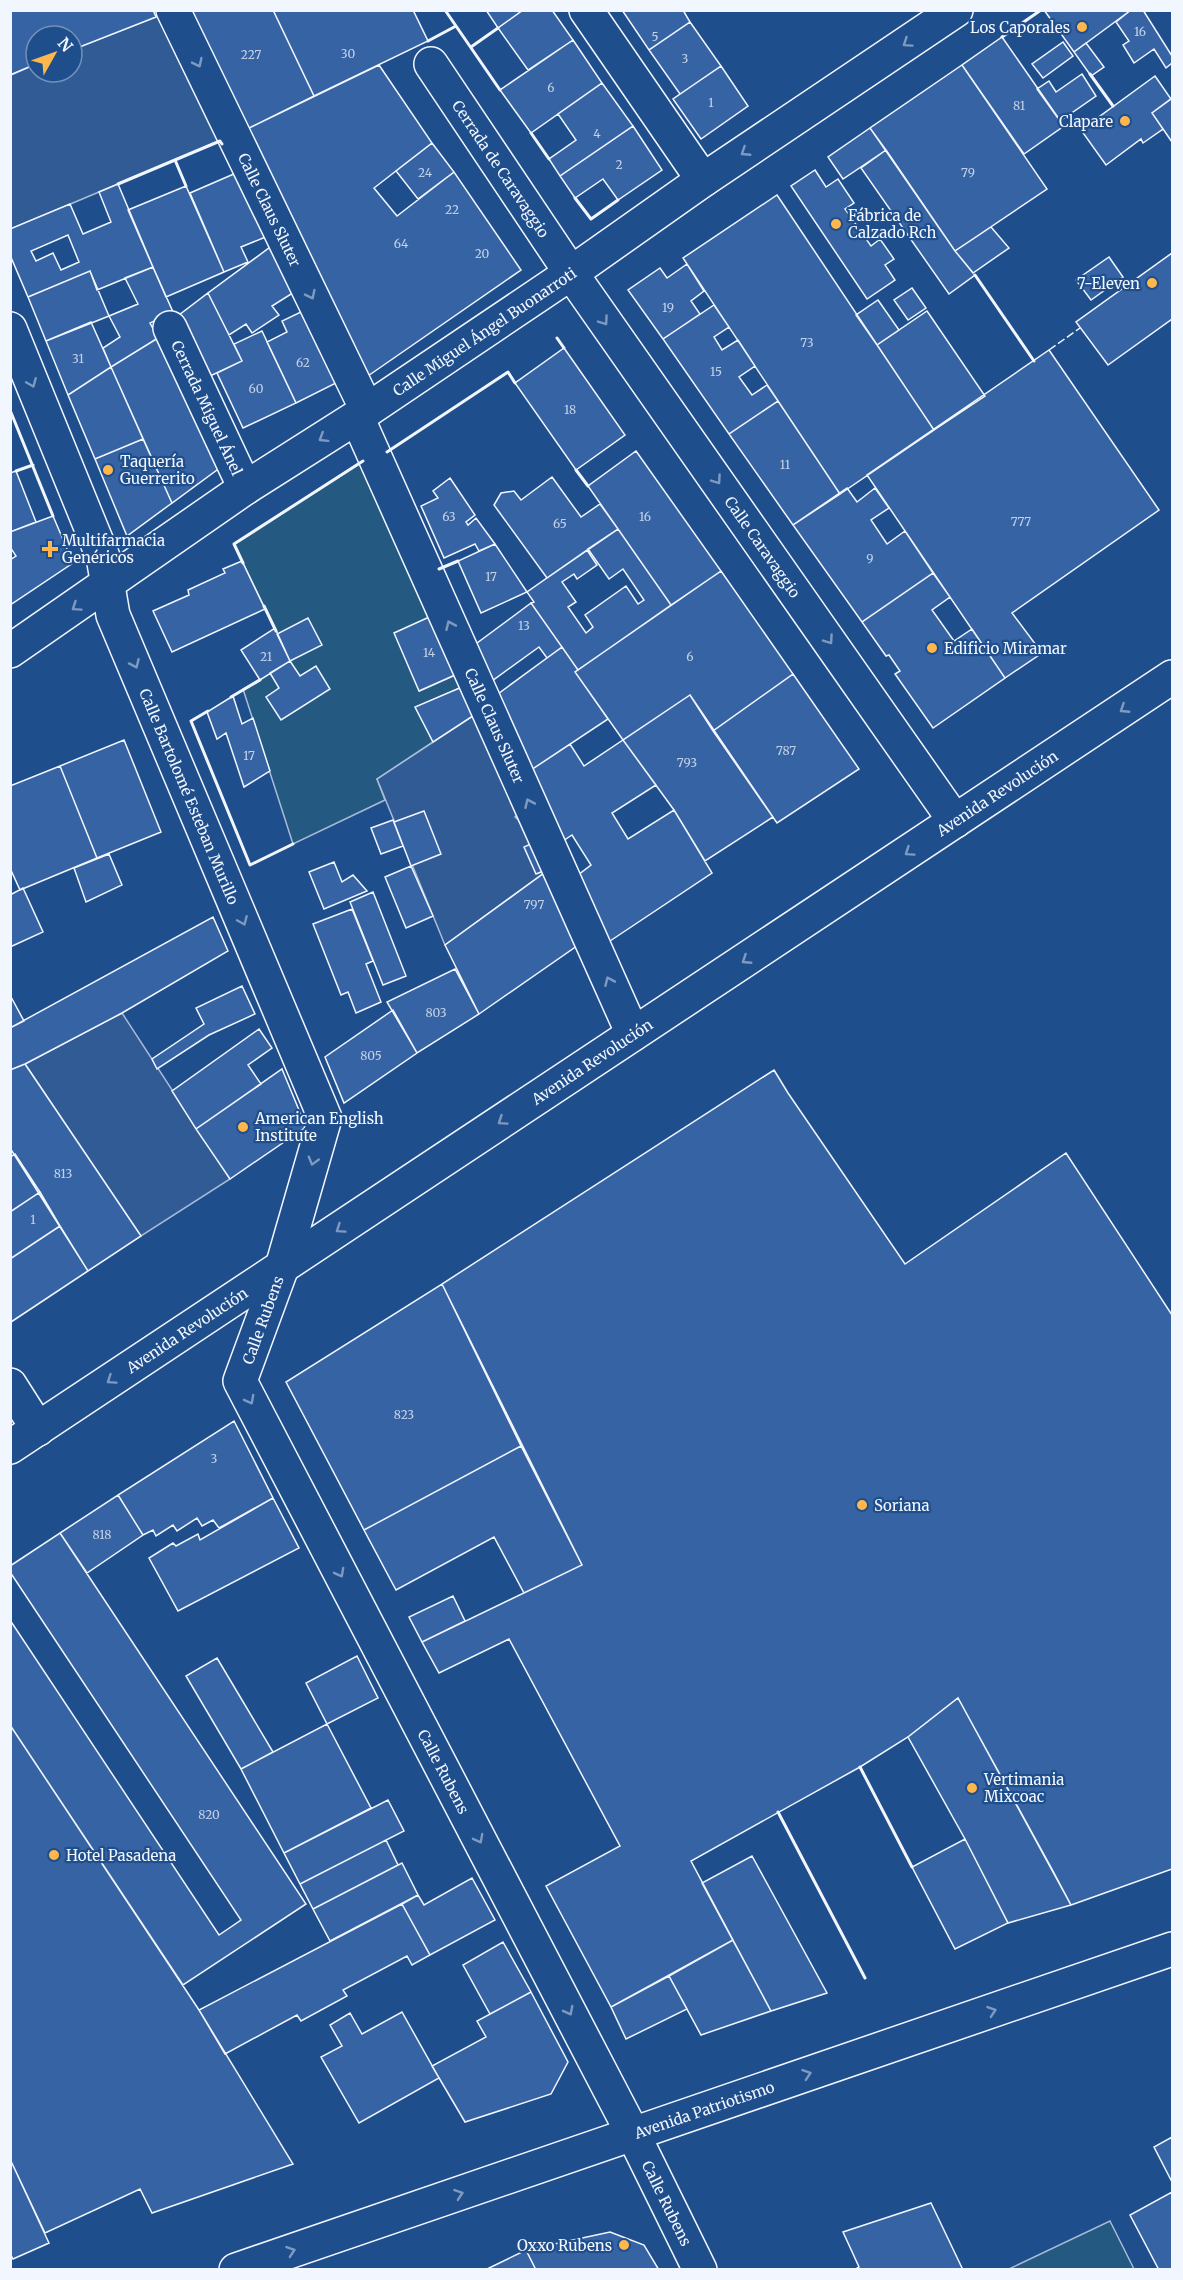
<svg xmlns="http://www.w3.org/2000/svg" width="1183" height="2280" font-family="Merriweather,serif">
<rect width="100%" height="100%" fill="#1f4e8c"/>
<path fill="#245a82" stroke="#a8bbd7" stroke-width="1.5" d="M368 457 438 613 420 691 464 671 469 684 416 707 433 742 377 779 385 800 293 844 243 689 270 673 277 634 234 544Z
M1110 2221 1134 2269H1009Z"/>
<path fill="#305b95" stroke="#a8bbd7" stroke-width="1.5" d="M160 15 220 141 11 229V75L36 64V72H72V50Z
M482 710 525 808 515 817 537 836 551 868 445 945 377 779Z
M122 1013 230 1179 141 1236 25 1064Z"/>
<path fill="#3563a3" stroke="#f2f6ff" stroke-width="1.5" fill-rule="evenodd" d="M10 10H153L156 17 72 50V36H36V64L10 75Z
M193 10H273L314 96 245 130 189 12Z
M273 10H413L428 41 314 96Z
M486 10H523L498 28Z
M523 10H552L573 40 528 70 498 28Z
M622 10H683L690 22 649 50Z
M1044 10H1131L1074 52Z
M1131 10H1143L1172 56V63L1166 68 1154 49 1134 63 1123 45 1129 41 1116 22Z
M690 22 721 66 680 94 649 50Z
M1002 37 1064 126 1024 154 962 65Z
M573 40 602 83 531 133 500 90Z
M1063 42 1073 56 1043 78 1032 64Z
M1086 43 1104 67 1091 76 1074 52Z
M379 65 432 143 374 188 397 216 454 172 521 270 365 378 245 130Z
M962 65 1047 189 955 251 870 128Z
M721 66 748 106 701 139 673 99Z
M1082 74 1096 96 1060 121 1037 89 1049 81 1056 92Z
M1155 76 1171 99 1152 113 1163 129 1143 143 1141 139 1106 165 1081 130Z
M602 83 633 126 560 176 549 159 576 140 558 114Z
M1172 98V142L1152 113Z
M633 126 662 170 618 200 603 179 575 198 560 176Z
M870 128 886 150 843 179 828 157Z
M432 143 454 172 418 199 396 171Z
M886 150 955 251 975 275 949 294 861 168Z
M815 170 826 187 838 179 854 203 845 209 871 246 880 239 894 259 885 265 895 280 867 299 791 186Z
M236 173 268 236 241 247 248 262 224 272 190 193Z
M118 184 153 267 97 290 90 271 28 297 10 255V229L70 204 83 234 111 222 99 192ZM68 235 79 262 61 270 53 253 36 261 31 251Z
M186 186 224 272 166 297 128 210Z
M777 195 934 430 840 494 683 258Z
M991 227 1009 248 973 273 955 251Z
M273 245 296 291 272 306 279 315 252 333 246 324 229 335 208 293Z
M1172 253V319L1108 365 1076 322Z
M1109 257 1123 277 1091 300 1076 280Z
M687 264 704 291 691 301 700 314 663 339 628 290 660 268 667 278Z
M153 267 173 312 150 323 158 338 111 367 103 348 120 337 109 316 138 304 125 278Z
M90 271 109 316 46 341 28 297Z
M912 288 926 308 908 320 894 300Z
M208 293 242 361 208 377 179 315Z
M878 300 899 330 877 345 856 315Z
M714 305 729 327 714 337 722 350 738 340 755 366 739 377 752 395 767 385 778 401 729 434 663 339Z
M305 310 340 381 296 403 267 342 287 332 282 321Z
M927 311 985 396 934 430 877 345Z
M91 322 111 367 68 395 46 341Z
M262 331 296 403 243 428 217 373 242 361 234 344Z
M158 338 221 467 172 503 111 367Z
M564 348 625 435 576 470 515 383Z
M1049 350 1159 510 1012 613 1042 653 1005 678 867 475Z
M111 367 143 439 95 459 68 395Z
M778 401 840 494 793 525 729 434Z
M143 439 172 503 127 536 95 459Z
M636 451 721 571 671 605 588 486Z
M16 471 36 522 10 532V473Z
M552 477 581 517 600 504 618 529 547 578 494 505 501 493 514 491 521 500Z
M450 478 475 515 466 522 468 525 476 518 495 544 479 551 475 544 444 558 421 506 438 498 433 491Z
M847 488 857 502 875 488 889 508 871 520 887 544 905 531 933 573 862 622 793 525Z
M53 516 73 563 10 605V560L16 556 10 547V532Z
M618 529 671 605 578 670 531 603 534 602 527 592 587 550 597 565 577 579 574 574 562 582 576 602 568 607 586 633 593 627 585 615 626 586 638 604 644 600 623 569 609 579 588 549Z
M495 544 527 592 481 613 458 561Z
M242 561 265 609 172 652 153 611 189 595 188 590 225 573 223 569Z
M721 571 793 674 713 731 690 695 623 740 575 672Z
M933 573 950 597 932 610 954 641 972 629 1005 678 933 728 895 674 900 671 889 655 886 656 862 622Z
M531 603 562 647 547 658 539 647 485 686 469 649Z
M438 613 464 671 419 691 394 633Z
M308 618 322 645 290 661 277 634Z
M275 628 290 661 260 680 241 650Z
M562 647 578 670 575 672 608 719 525 774 491 699Z
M290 661 300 676 316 666 330 689 281 720 266 697 279 688 270 673Z
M793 674 859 769 777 823 713 731Z
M469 684 482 710 433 742 415 707Z
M690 695 773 817 705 861 674 810 623 740Z
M233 696 242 724 253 718 270 771 244 787 226 733 217 739 207 712Z
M124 740 161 832 97 858 60 766Z
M623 740 656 785 612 813 628 839 674 810 712 873 604 945 574 878 591 865 572 835 557 845 525 774 570 744 584 766Z
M60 766 97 858 20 890 10 868V786Z
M424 811 441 854 411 866 394 822Z
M393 820 403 846 381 854 371 828Z
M539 840 551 868 536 874 524 847Z
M109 854 122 885 86 902 74 868Z
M334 862 342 882 353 875 367 891 324 909 309 872Z
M411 866 433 916 406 928 385 877Z
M551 868 584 941 479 1014 445 945Z
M23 888 43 932 10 947V895Z
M373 892 406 976 383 985 350 902Z
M352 909 373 961 366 964 381 1002 356 1013 348 992 341 995 313 924Z
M213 917 228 951 122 1013 25 1064 10 1070V1028Z
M455 969 479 1014 417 1053 387 1002Z
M242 986 255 1014 209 1035 157 1069 152 1059 204 1024 196 1008Z
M10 995 24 1021 10 1028Z
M393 1010 417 1053 344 1103 325 1057Z
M259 1029 272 1048 248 1065 261 1084 196 1129 172 1091Z
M25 1064 141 1236 88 1271 10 1148V1070Z
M282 1069 306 1127 230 1179 196 1129Z
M774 1070 788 1093 905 1264 1066 1153 1172 1315V1869L1071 1905 958 1698 908 1737 860 1767 691 1861 733 1940 611 2007 546 1886 620 1846 509 1639 439 1673 422 1642 582 1565 442 1284Z
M15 1154 40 1192 10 1212V1157Z
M40 1192 60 1226 10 1259V1212Z
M60 1226 88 1271 11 1322 10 1259Z
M442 1284 521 1446 364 1530 286 1382Z
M234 1421 273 1498 219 1528 213 1520 202 1526 197 1518 177 1531 173 1525 156 1536 153 1530 143 1535 118 1495Z
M521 1446 582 1565 524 1593 494 1537 396 1590 364 1530Z
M118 1495 143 1535 87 1573 60 1533Z
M273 1498 299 1548 178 1611 149 1558 173 1543 176 1546 198 1534 200 1540Z
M60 1533 306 1904 183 1985 10 1725V1620L219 1935 241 1920 10 1572V1566Z
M453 1596 465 1621 422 1642 409 1617Z
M357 1656 378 1698 327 1724 306 1683Z
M217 1658 273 1752 241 1769 186 1676Z
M958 1698 1053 1871 1071 1905 1008 1923 965 1839 908 1737Z
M327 1724 371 1808 284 1853 241 1769Z
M10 1725 199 2010 293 2164 152 2213 140 2189 45 2233 10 2159Z
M388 1800 404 1831 300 1884 284 1853Z
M965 1839 1008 1923 955 1949 912 1867Z
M386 1840 398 1865 313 1909 300 1884Z
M752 1856 827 1993 771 2011 702 1883Z
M402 1863 418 1895 330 1941 313 1909Z
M472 1878 495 1920 430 1955 402 1904 418 1895 424 1905Z
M402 1904 430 1955 412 1965 407 1956 343 1990 347 1996 301 2021 297 2015 225 2054 199 2010Z
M733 1940 771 2011 701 2035 669 1976Z
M503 1942 531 1992 490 2014 463 1965Z
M669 1976 687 2009 626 2039 611 2007Z
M531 1992 568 2062 551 2094 465 2122 432 2066 486 2037 477 2021Z
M402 2012 439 2078 359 2123 321 2057 342 2046 330 2025 350 2013 362 2034Z
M1172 2137V2182L1154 2147Z
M10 2159 49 2243 13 2259 10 2254Z
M1172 2192V2270H1159L1130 2215Z
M931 2203 963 2270H854L859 2267 843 2232Z
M610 2232 644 2245 659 2270H536L526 2250Z
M526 2250 536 2270H485Z"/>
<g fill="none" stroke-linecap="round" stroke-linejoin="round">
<defs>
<g id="street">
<path id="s1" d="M173 10 367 410"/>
<path d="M586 10 703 180"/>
<path id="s2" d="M431 64 571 273 955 821"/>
<path id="s3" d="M170 328 245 488"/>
<path id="s4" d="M10 329 103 557 113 615 325 1118 282 1267 240 1381 633 2134 700 2270"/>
<path id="s5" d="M357 417 633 1034"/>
<path id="s6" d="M10 651 245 488 357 417 571 273 703 180 956 10"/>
<path d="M10 1385 38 1429"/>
</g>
<g id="primary">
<path id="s7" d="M10 1447 1172 677"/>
<path id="s8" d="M236 2270 1172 1949"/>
</g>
</defs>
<use href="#street" stroke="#f2f6ff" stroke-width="36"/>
<use href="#primary" stroke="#f2f6ff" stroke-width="36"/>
<use href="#street" stroke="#1f4e8c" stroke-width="33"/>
<use href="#primary" stroke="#1f4e8c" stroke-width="33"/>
<path stroke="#f2f6ff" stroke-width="1.5" stroke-dasharray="8 3" stroke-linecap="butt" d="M1049 350 1080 328"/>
<path stroke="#f2f6ff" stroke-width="3" d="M445 10 500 90
M1002 37 1041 10
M428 41 456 26
M471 47 498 28
M1090 74 1113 106
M531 133 549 159
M175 160 186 186
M118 184 220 141 222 144
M575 198 591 219 618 200
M975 275 1034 361
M557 338 564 348
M10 410 53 516
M387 452 508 372 515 383
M576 470 588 486
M16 471 33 465
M243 563 234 544 363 461
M439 569 458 561
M264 606 276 631
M231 697 260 680
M208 711 191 721 250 865 293 844
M860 1767 912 1867
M778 1812 865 1978"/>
</g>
<defs><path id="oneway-chevron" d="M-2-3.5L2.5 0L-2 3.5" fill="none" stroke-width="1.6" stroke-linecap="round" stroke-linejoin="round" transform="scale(1.5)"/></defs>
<g stroke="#7e9ac0">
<use href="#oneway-chevron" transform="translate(907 43) rotate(146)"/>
<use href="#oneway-chevron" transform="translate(198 63) rotate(64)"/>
<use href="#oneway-chevron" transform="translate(745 152) rotate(147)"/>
<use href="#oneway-chevron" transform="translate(311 295) rotate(64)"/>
<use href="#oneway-chevron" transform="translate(604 321) rotate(55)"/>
<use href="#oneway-chevron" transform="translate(32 383) rotate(68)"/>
<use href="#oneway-chevron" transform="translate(323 438) rotate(148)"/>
<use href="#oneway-chevron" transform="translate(717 480) rotate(55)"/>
<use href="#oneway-chevron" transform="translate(76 607) rotate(146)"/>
<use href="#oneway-chevron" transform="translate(450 625) rotate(-114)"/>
<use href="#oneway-chevron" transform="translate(829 640) rotate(55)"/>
<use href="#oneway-chevron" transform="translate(135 664) rotate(66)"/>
<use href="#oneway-chevron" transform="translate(1124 709) rotate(147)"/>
<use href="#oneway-chevron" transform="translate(529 803) rotate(-114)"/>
<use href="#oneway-chevron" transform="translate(909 852) rotate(146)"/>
<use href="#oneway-chevron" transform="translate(243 921) rotate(67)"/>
<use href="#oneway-chevron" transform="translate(746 960) rotate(147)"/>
<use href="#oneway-chevron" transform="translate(609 981) rotate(-114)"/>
<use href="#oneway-chevron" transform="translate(502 1121) rotate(146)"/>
<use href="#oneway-chevron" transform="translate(313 1161) rotate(106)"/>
<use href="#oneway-chevron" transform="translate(340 1229) rotate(146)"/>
<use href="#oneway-chevron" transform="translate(111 1380) rotate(146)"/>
<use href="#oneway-chevron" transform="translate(250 1400) rotate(62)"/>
<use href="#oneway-chevron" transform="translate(340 1573) rotate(62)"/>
<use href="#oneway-chevron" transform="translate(479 1839) rotate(62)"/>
<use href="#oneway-chevron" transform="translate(569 2011) rotate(62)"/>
<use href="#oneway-chevron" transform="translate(992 2011) rotate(-19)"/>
<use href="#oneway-chevron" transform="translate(807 2074) rotate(-19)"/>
<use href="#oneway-chevron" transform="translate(459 2194) rotate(-19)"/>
<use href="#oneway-chevron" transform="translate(291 2251) rotate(-19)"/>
</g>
<g fill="#ffb74d" stroke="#1f4e8c" stroke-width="2">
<circle cx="1082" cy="27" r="6"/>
<circle cx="1125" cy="121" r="6"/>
<circle cx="836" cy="224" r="6"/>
<circle cx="1152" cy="283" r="6"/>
<circle cx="108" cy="470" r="6"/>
<path d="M47 540h6v6h6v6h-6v6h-6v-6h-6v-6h6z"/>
<circle cx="932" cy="648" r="6"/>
<circle cx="243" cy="1127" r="6"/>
<circle cx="862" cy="1505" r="6"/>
<circle cx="972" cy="1788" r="6"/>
<circle cx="54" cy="1855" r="6"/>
<circle cx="624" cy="2245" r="6"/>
</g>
<g text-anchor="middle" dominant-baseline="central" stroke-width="4.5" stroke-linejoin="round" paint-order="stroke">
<g font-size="12" fill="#c3d1e8">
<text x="1140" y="31">16</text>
<text x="655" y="36">5</text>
<text x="348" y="53">30</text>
<text x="251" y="54">227</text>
<text x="685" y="58">3</text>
<text x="551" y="87">6</text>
<text x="711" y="102">1</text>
<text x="1019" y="105">81</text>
<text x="597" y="133">4</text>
<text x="619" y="164">2</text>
<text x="425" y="172">24</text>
<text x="968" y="172">79</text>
<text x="452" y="209">22</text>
<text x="401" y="243">64</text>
<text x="482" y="253">20</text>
<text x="668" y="307">19</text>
<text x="807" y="342">73</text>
<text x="78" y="358">31</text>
<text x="303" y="362">62</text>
<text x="716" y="371">15</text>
<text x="256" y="388">60</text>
<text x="570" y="409">18</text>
<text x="785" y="464">11</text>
<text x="449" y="516">63</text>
<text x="645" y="516">16</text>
<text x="1021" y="521">777</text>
<text x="560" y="523">65</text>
<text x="870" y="558">9</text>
<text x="491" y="576">17</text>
<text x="524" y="625">13</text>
<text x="429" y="652">14</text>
<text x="266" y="656">21</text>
<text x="690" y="656">6</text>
<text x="786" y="750">787</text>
<text x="249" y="755">17</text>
<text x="687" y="762">793</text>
<text x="534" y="904">797</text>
<text x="436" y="1012">803</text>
<text x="371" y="1055">805</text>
<text x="63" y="1173">813</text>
<text x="33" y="1219">1</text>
<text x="404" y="1414">823</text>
<text x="214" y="1458">3</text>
<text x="102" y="1534">818</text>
<text x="209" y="1814">820</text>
</g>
<g font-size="15" fill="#f2f6ff" stroke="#1f4e8c" text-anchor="start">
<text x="1070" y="27" text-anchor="end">Los Caporales</text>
<text x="1113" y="121" text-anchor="end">Clapare</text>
<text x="848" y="215">Fábrica de<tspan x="848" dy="17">Calzado Rch</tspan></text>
<text x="1140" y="283" text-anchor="end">7-Eleven</text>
<text x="120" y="461">Taquería<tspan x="120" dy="17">Guerrerito</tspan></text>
<text x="62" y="540">Multifarmacia<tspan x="62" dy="17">Genéricos</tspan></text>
<text x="944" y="648">Edificio Miramar</text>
<text x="255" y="1118">American English<tspan x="255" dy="17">Institute</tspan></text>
<text x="874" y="1505">Soriana</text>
<text x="984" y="1779">Vertimania<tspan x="984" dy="17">Mixcoac</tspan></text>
<text x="66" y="1855">Hotel Pasadena</text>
<text x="612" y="2245" text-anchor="end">Oxxo Rubens</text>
</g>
<g font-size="15" fill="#f2f6ff" stroke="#1f4e8c">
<text stroke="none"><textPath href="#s2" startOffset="126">Cerrada de Caravaggio</textPath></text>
<text stroke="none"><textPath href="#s1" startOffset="222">Calle Claus Sluter</textPath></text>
<text stroke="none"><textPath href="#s6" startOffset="572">Calle Miguel Ángel Buonarroti</textPath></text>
<text stroke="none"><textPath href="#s3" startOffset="88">Cerrada Miguel Ánel</textPath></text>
<text stroke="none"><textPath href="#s2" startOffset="586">Calle Caravaggio</textPath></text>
<text stroke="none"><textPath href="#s5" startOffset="338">Calle Claus Sluter</textPath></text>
<text stroke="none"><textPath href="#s7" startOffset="1184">Avenida Revolución</textPath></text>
<text stroke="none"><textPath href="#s4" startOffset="502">Calle Bartolomé Esteban Murillo</textPath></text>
<text stroke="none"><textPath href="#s7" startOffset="698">Avenida Revolución</textPath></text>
<text transform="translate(263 1320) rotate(-70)">Calle Rubens</text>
<text stroke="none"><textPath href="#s7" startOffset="212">Avenida Revolución</textPath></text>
<text stroke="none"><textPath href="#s4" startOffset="1568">Calle Rubens</textPath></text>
<text stroke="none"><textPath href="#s8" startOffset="495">Avenida Patriotismo</textPath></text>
<text stroke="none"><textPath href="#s4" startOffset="2054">Calle Rubens</textPath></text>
</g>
</g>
<rect width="1183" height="2280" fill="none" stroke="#f2f6ff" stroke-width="24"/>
<g transform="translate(54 54) rotate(50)"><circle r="28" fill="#1f4e8c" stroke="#7391ba" stroke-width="1.5"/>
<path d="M0-4.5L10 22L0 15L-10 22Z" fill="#ffb74d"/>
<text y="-9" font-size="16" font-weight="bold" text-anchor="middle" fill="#f2f6ff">N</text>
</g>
</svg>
